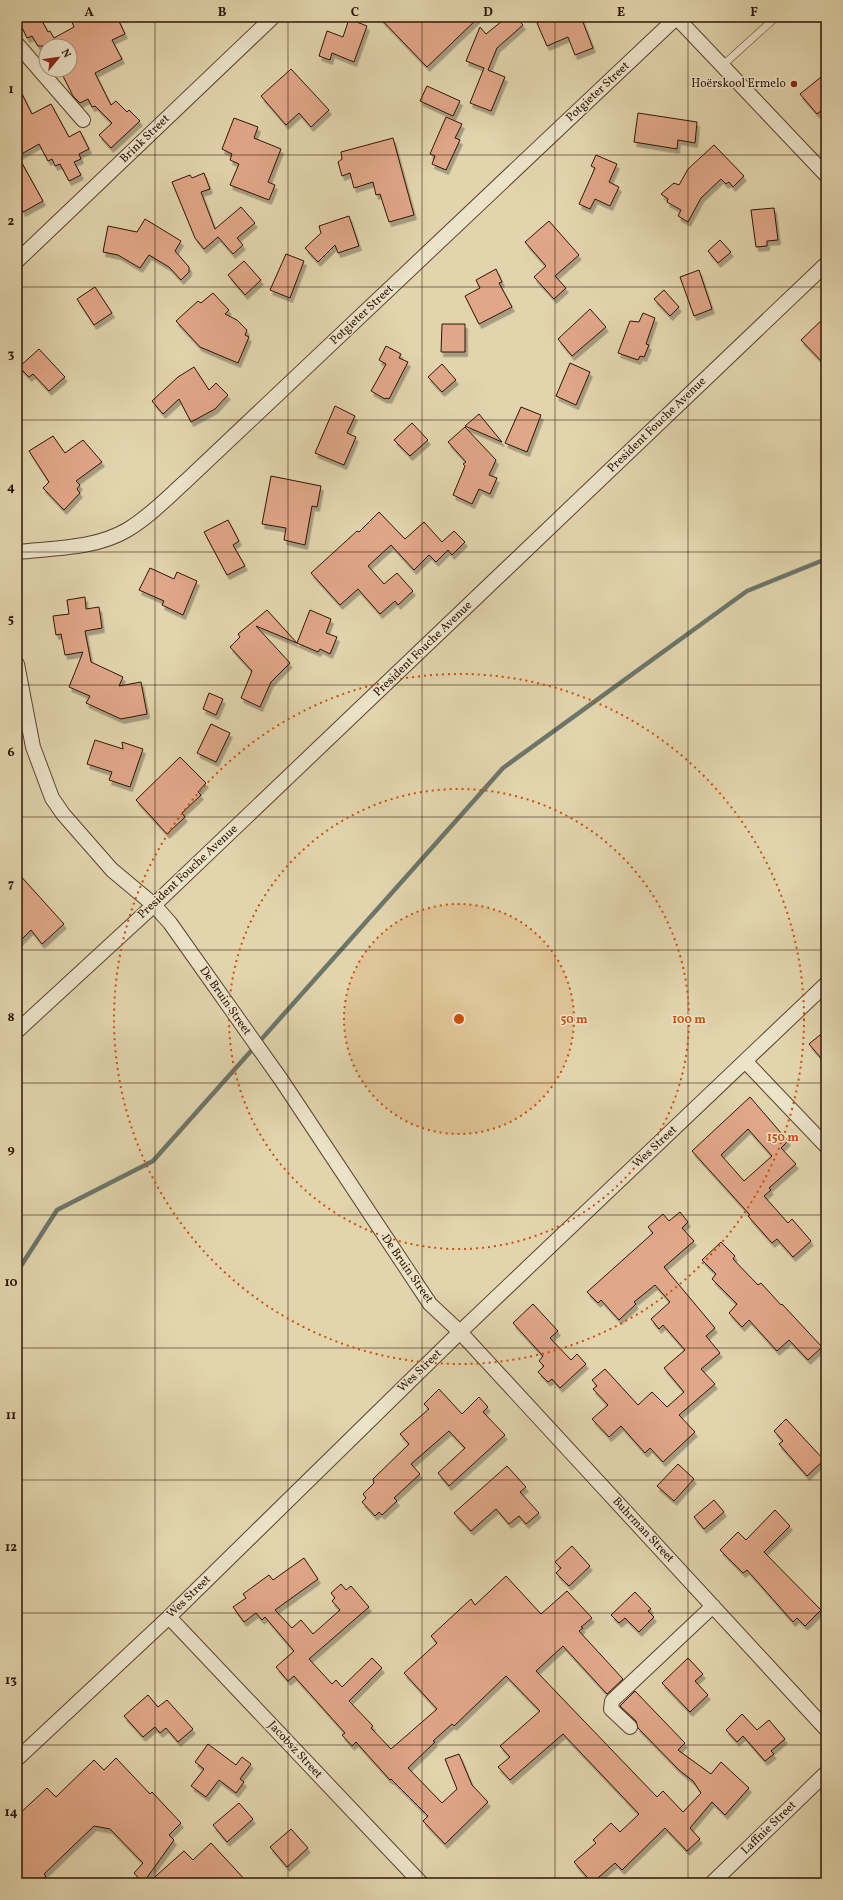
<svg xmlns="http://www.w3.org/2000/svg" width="843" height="1900" font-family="Vollkorn,serif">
<defs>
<filter id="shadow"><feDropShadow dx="2.5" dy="4.5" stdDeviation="0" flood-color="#0004"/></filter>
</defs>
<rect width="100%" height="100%" fill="#e2d5ae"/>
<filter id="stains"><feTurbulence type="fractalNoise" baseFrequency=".005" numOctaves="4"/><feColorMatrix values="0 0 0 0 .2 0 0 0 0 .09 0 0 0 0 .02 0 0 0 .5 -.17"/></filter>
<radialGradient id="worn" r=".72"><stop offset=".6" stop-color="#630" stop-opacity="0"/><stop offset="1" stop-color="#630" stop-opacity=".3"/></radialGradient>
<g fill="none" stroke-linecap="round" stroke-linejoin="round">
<path stroke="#6c766a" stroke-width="4.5" d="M17 1272 57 1210 153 1161 503 768 747 591 826 559"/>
</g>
<path fill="#e1a789" stroke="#2e1403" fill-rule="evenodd" filter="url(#shadow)" d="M17 17H40L48 32 50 31 54 38 74 27 70 17H117L125 34 112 40 122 59 95 73 111 105 116 101 127 112 129 110 140 121 111 148 99 135 112 123 95 106 92 107 88 99 80 103 73 96 60 70H70V46H38L32 36 27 38Z
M379 17H479L427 67Z
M507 17H516L523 25 497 48 488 70 505 77 491 111 470 103 484 68 466 61 480 27 486 34Z
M551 17 554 21 563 17H581L593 48 575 55 568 37 547 46 537 23Z
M349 19 367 26 354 62 332 53 330 60 319 56 327 31 343 37Z
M291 69 329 110 311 127 299 113 286 125 261 96Z
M826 73V107L817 114 800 94Z
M17 84 32 114 51 104 69 137 80 131 89 149 79 154 81 159 74 162 81 175 69 181 60 164 55 166 52 159 48 161 39 144 18 156 43 201 23 212 17 200Z
M427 86 460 101 453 116 420 101Z
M638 113 697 122 695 143 678 140 677 149 634 142Z
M446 117 462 124 455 138 460 140 446 170 432 164 435 156 430 154Z
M234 118 258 127 254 138 281 149 268 182 275 185 269 200 230 185 239 164 230 160 232 154 222 149Z
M393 138 414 215 389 222 380 194 376 195 373 182 354 188 350 173 342 176 338 162 342 159 341 152Z
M714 145 744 176 733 187 729 182 726 184 721 179 701 198 688 222 678 216 681 210 667 202 668 199 661 194 674 183 679 185 688 169Z
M596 155 617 164 609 182 619 187 610 206 595 199 590 209 579 204 595 168 591 166Z
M204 173 210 189 201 192 215 229 241 207 255 223 237 238 243 245 233 254 218 237 204 249 195 238 172 182 190 175 192 178Z
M774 208 778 240 767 241V246L756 247 751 210Z
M349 216 359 246 338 253 335 245 318 262 305 248 321 233 319 226Z
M145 219 181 241 175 251 189 267V272L181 280 169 267 149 255 140 268 118 255 103 252 108 226 137 232Z
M549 221 579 255 555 276 566 288 554 299 534 277 546 266 525 242Z
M720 240 731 252 718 263 708 251Z
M286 254 304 261 290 298 270 290Z
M244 261 261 280 245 295 228 275Z
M496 269 502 282 499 283 512 307 479 324 465 296 480 288 476 280Z
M699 270 712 309 694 316 680 277Z
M95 287 112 313 94 325 77 299Z
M664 290 679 307 670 316 654 299Z
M213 293 229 310 225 314 237 320 247 330 245 335 249 337 238 363 200 347 176 321 198 301 201 303Z
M590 309 606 327 572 356 558 339Z
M643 313 655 318 646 344 649 345 644 357 640 356 638 360 618 353 630 321 639 322Z
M826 316V366L801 340Z
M442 324H465V352H441Z
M386 346 401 354 399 358 408 362 389 399 386 398 385 399 371 391 386 364 379 360Z
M39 349 65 377 49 391 33 374 29 377 19 367Z
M570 363 590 372 576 405 556 396Z
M442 364 456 380 442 392 428 377Z
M194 367 209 390 216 383 228 395 215 409 191 422 179 399 163 414 152 401 178 377Z
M335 406 355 416 347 433 356 437 344 465 315 453Z
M521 407 541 415 527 452 505 443Z
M479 414 502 442 465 426Z
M412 423 428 440 410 456 394 440Z
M465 427 496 460 489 475 497 478 490 494 479 489 472 504 453 495 465 466 463 464 466 462 448 442Z
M53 436 65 453 83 440 102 462 76 481 80 485 77 489 80 493 64 510 43 488 49 482 29 451Z
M271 476 321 486 317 507 312 506 305 545 284 540 286 528 262 524Z
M379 512 405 539 424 522 442 542 454 531 465 542 452 555 448 550 436 562 429 555 414 570 391 545 368 566 384 584 397 573 413 591 398 605 395 601 380 614 358 589 340 605 311 573 357 531 359 532Z
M228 520 239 541 233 545 245 566 227 575 204 532Z
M150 568 174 579 177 572 197 581 183 615 162 605 164 601 139 590Z
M85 597 86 609 99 607 102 628 85 631 91 662 123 677 119 686 141 682 147 714 121 719 86 703 90 696 69 687 83 652 65 655 61 634 56 635 53 616 69 614 67 600Z
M267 610 297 643 256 626 290 663 271 682 260 707 241 698 252 671 230 647 240 637 238 634Z
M310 610 331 619 326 633 337 637 330 654 320 649 318 652 297 643Z
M209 693 223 699 216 715 203 709Z
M211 724 230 733 216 762 197 753Z
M95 740 123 749 122 742 143 749 130 787 109 780 112 772 87 764Z
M180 757 206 783 198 792 201 795 182 813 185 817 167 834 136 800Z
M17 872 64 924 42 944 31 930 17 944Z
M826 1030V1064L809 1044Z
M750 1097 788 1141 781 1148 796 1164 769 1188 771 1190 764 1196 788 1223 792 1219 811 1241 793 1257 777 1239 772 1243 748 1216 750 1215 692 1151ZM748 1129 772 1156 744 1181 721 1155Z
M680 1212 688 1222 682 1228 694 1241 664 1267 715 1328 706 1336 720 1353 701 1369 715 1384 679 1415 695 1432 663 1462 650 1448 645 1453 621 1426 609 1437 592 1419 608 1405 593 1389 597 1386 592 1380 605 1369 638 1405 652 1392 667 1407 684 1392 664 1368 685 1350 663 1325 659 1329 651 1319 670 1302 655 1285 634 1302 636 1304 619 1320 601 1300 598 1303 587 1292 653 1233 648 1227 663 1214 669 1221Z
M721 1242 735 1256 733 1259 758 1285 761 1283 781 1305 782 1304 822 1347 808 1360 789 1340 777 1351 749 1320 742 1327 729 1313 737 1304 712 1279 716 1274 702 1260Z
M533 1304 558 1331 550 1338 571 1360 577 1354 586 1364 560 1388 552 1379 548 1382 538 1372 544 1366 539 1361 543 1356 513 1323Z
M439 1389 462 1414 479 1397 488 1407 483 1412 505 1435 449 1486 438 1473 465 1448 449 1431 411 1464 420 1474 394 1498 397 1501 382 1515 379 1512 375 1516 362 1502 366 1498 363 1494 374 1483 373 1479 409 1444 400 1434 429 1409 424 1404Z
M786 1419 824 1460 807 1476 779 1444 783 1441 774 1431Z
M678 1464 694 1479 674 1501 657 1486Z
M507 1466 526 1487 520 1492 539 1513 526 1524 519 1516 509 1524 496 1509 471 1531 454 1513Z
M714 1500 724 1512 704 1529 694 1517Z
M775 1510 790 1526 764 1552 821 1610 805 1626 797 1618 793 1622 747 1570 743 1573 720 1550 738 1532 746 1540Z
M572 1546 590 1566 569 1586 556 1573 561 1568 555 1562Z
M304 1558 318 1579 275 1610 292 1628 301 1620 313 1634 340 1610 332 1601 335 1598 331 1593 341 1584 346 1590 351 1586 369 1607 309 1659 332 1684 336 1680 342 1687 372 1658 382 1668 349 1701 373 1726 371 1728 391 1749 437 1709 404 1673 437 1643 431 1636 471 1599 475 1605 506 1576 541 1614 567 1591 592 1618 581 1627 583 1628 579 1631 623 1679 607 1694 563 1646 536 1671 657 1797 663 1791 683 1812 701 1793 693 1781 679 1770 638 1728 636 1721 620 1706 635 1691 685 1743 678 1750 711 1774 721 1762 749 1788 725 1815 712 1802 690 1828 700 1839 687 1851 665 1828 622 1870 615 1863 592 1883 574 1862 596 1843 593 1840 611 1823 620 1832 639 1814 563 1734 510 1780 498 1767 510 1757 500 1746 540 1711 506 1676 454 1726 452 1724 433 1741 435 1742 408 1768 442 1803 457 1789 445 1759 459 1754 472 1785 488 1802 445 1844 423 1821 428 1816 391 1779 390 1780 356 1742 352 1746 342 1735 345 1733 294 1676 288 1681 276 1667 294 1651 265 1617 262 1620 256 1613 244 1622 233 1607 246 1598 243 1594 269 1575 273 1580Z
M635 1592 651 1609 648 1611 654 1617 639 1632 625 1618 619 1623 611 1615Z
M688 1658 703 1674 695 1681 708 1695 690 1712 662 1683Z
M148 1695 158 1707 167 1700 193 1729 178 1742 166 1728 160 1733 155 1727 143 1737 124 1716Z
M742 1714 757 1730 769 1720 785 1739 771 1751 774 1754 765 1761 743 1736 737 1742 726 1730Z
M208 1744 236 1765 242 1757 251 1764 240 1779 244 1782 236 1793 219 1780 206 1797 191 1786 204 1769 195 1762Z
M116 1758 150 1794 152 1792 181 1823 169 1835 174 1840 143 1883 134 1873 143 1863 110 1829 94 1826 44 1874 46 1876 38 1883H23L17 1876V1816L47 1788 56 1797 94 1760 104 1770Z
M239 1803 253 1819 227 1842 213 1825Z
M291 1829 308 1848 287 1867 270 1847Z
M211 1843 248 1883H148L184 1851 193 1860Z"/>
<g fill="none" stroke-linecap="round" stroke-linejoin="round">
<defs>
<path id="lane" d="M722 66 776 17"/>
<path id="street" d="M676 17 826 175
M17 44 83 120
M17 261 273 17
M17 552C53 548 95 549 127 530 149 517 167 498 186 481L676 18
M17 664 33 747 52 798 63 814 112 870 154 905 170 923 282 1081 430 1304 460 1332 826 1729
M17 1031 154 905 826 264
M745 1061 826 1146
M169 1617 421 1883
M630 1727 611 1709 612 1701 713 1606
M17 1759 169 1617 460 1332 826 984
M712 1883 826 1773"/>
</defs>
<use href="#lane" stroke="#5b442e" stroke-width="8"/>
<use href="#street" stroke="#5b442e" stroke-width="16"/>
<use href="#lane" stroke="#ece4ca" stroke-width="7"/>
<use href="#street" stroke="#ece4ca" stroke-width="14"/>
</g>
<path fill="none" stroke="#2e1403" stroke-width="1" stroke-opacity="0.55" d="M155 17V1883M288 17V1883M422 17V1883M555 17V1883M688 17V1883M17 155H826M17 287H826M17 420H826M17 552H826M17 685H826M17 817H826M17 950H826M17 1083H826M17 1215H826M17 1348H826M17 1480H826M17 1613H826M17 1745H826"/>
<circle cx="459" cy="1019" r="115" fill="#cc4f0b" fill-opacity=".12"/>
<g fill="none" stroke="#cc4f0b" stroke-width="2" stroke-dasharray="2 4">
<circle cx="459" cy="1019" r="115"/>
<circle cx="459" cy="1019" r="230"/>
<circle cx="459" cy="1019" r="345"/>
</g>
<circle fill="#8f2418" stroke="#ece4ca" stroke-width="1.5" cx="794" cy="84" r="4"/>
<g text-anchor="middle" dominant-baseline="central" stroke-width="3" stroke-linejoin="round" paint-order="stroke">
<g font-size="12" fill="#2e1403" stroke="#ece4ca" text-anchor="end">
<text x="786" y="84">Hoërskool Ermelo</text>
</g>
<g font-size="12" fill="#2e1403" stroke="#ece4ca">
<text transform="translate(598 92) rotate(-43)">Potgieter Street</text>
<text transform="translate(145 139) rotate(-44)">Brink Street</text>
<text transform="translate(362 315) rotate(-43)">Potgieter Street</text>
<text transform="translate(657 425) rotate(-44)">President Fouche Avenue</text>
<text transform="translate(423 649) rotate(-44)">President Fouche Avenue</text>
<text transform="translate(188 872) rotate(-43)">President Fouche Avenue</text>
<text transform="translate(225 1001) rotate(55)">De Bruin Street</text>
<text transform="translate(655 1147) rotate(-43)">Wes Street</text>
<text transform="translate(407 1269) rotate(55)">De Bruin Street</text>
<text transform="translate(420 1371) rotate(-44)">Wes Street</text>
<text transform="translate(643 1530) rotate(47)">Buhrman Street</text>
<text transform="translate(189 1597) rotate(-44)">Wes Street</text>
<text transform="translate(295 1750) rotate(47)">Jacobsz Street</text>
<text transform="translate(769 1828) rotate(-44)">Laffnie Street</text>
</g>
</g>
<circle cx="459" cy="1019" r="6" fill="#cc4f0b" stroke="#ece4ca" stroke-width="2"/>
<g font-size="12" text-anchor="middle" font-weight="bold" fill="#cc4f0b" stroke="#ece4ca" stroke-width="3" stroke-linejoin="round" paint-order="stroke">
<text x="574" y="1023">50 m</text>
<text x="689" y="1023">100 m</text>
<text x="783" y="1141">150 m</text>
</g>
<rect width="843" height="1900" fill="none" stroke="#e2d5ae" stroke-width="44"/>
<g transform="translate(58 58) rotate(61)"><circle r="19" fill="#ece4ca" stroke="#a0917a"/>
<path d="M0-3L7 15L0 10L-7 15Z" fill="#8f2418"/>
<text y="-6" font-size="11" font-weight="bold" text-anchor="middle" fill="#2e1403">N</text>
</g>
<rect x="22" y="22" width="799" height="1856" fill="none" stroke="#2e1403" stroke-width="1.5"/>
<g font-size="13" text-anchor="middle" font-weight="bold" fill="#2e1403">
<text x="89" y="16">A</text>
<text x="222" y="16">B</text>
<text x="355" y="16">C</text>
<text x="488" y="16">D</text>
<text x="621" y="16">E</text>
<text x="754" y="16">F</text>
<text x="11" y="93">1</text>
<text x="11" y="225">2</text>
<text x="11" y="358">3</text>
<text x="11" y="491">4</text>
<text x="11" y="623">5</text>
<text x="11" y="756">6</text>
<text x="11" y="888">7</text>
<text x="11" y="1021">8</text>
<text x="11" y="1153">9</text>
<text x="11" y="1286">10</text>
<text x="11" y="1419">11</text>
<text x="11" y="1551">12</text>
<text x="11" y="1684">13</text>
<text x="11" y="1816">14</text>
</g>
<rect width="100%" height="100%" filter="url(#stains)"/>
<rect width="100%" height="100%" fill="url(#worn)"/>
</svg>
